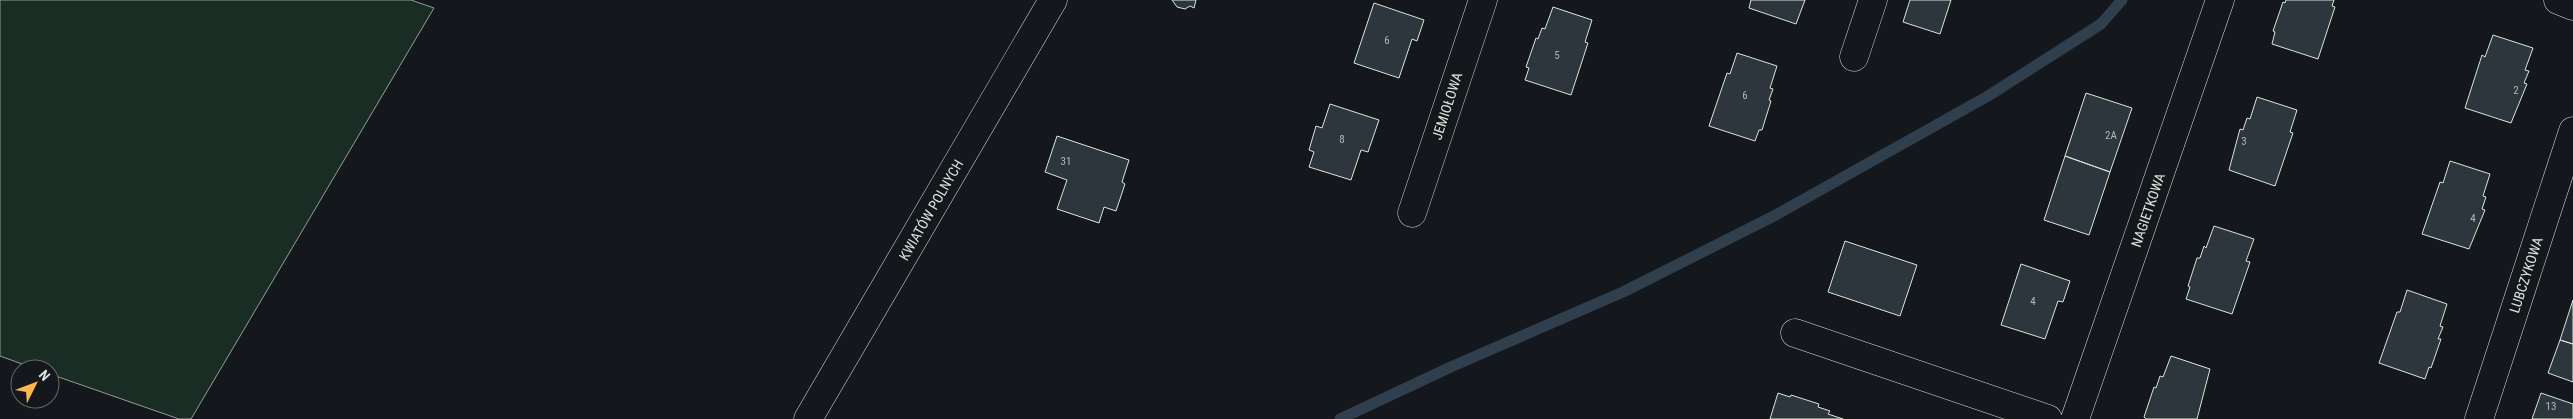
<svg xmlns="http://www.w3.org/2000/svg" width="2573" height="419" font-family="'Roboto Condensed',sans-serif">
<rect width="100%" height="100%" fill="#14181c"/>
<path fill="#1a2d24" stroke="#939e99" d="M0 0H411L434 8 191 419H179L50 374V369H36L0 356Z"/>
<g fill="none" stroke-linecap="round" stroke-linejoin="round">
<path stroke="#2f3f4d" stroke-width="11" d="M1340 419 1453 366 1623 292 1774 216 1988 96 2101 24 2122 0"/>
</g>
<path fill="#2c363c" stroke="#d8e6dc" d="M1172 0H1196L1194 8 1190 6 1185 9 1177 7Z
M1751 0H1805L1796 24 1749 8Z
M1910 0H1951L1940 34 1903 22Z
M2286 0H2334L2332 6 2335 7 2318 59 2272 44 2275 32 2273 31 2283 2 2285 3Z
M1374 3 1424 20 1417 41 1412 39 1399 78 1354 63Z
M1553 7 1592 20 1585 42 1588 43 1571 95 1525 80 1529 68 1526 67 1536 38 1538 39 1542 28 1545 29Z
M2493 35 2533 48 2525 70 2529 71 2524 83 2527 84 2511 123 2465 108 2482 55 2485 57Z
M1737 53 1777 66 1770 88 1773 89 1769 100 1771 101 1762 130H1759L1755 141 1709 126 1727 73 1730 74Z
M2086 93 2132 108 2110 172 2065 156Z
M2257 97 2297 110 2290 132 2293 133 2275 186 2229 170 2240 129 2243 130 2247 118 2250 119Z
M1330 104 1379 120 1368 152 1361 150 1351 180 1309 167 1314 152 1309 150 1316 126 1322 128Z
M1057 136 1129 160 1122 182 1125 184 1116 211 1104 207 1099 223 1057 209 1067 180 1045 172Z
M2065 156 2110 172 2089 235 2044 220Z
M2450 161 2490 174 2483 196 2486 197 2482 209 2485 210 2469 249 2422 234 2440 182 2443 183Z
M2214 226 2254 239 2246 261 2250 262 2232 314 2186 299 2190 287 2188 286 2197 258H2200L2204 246 2206 248Z
M1845 241 1917 265 1900 316 1828 292Z
M2021 264 2070 281 2063 302 2058 301 2045 339 2001 325Z
M2407 290 2447 304 2440 326 2443 327 2438 339H2441L2431 368 2429 367 2425 379 2379 363 2397 312H2400Z
M2573 300V344L2560 340Z
M2560 340 2573 344V382L2548 373Z
M2171 356 2210 369 2197 419H2146L2144 417 2154 387 2156 388 2160 376 2163 377Z
M1778 393 1790 397 1791 395 1819 404 1818 407 1830 411 1828 414 1843 419H1770Z
M2541 393 2573 404V419H2532Z"/>
<g fill="none" stroke-linecap="round" stroke-linejoin="round">
<defs>
<path id="street" d="M2558 0 2573 6
M1854 57 1873 0
M1412 213 1483 0
M1795 333 2048 419
M808 419 1053 0
M2075 419 2220 0
M2479 419 2573 131"/>
</defs>
<use href="#street" stroke="#d8e6dc" stroke-width="29"/>
<use href="#street" stroke="#14181c" stroke-width="28"/>
</g>
<g text-anchor="middle" dominant-baseline="central" stroke-width="4" stroke-linejoin="round" paint-order="stroke">
<g font-size="11" fill="#adbab4">
<text x="1387" y="40">6</text>
<text x="1557" y="55">5</text>
<text x="2516" y="90">2</text>
<text x="1745" y="95">6</text>
<text x="2111" y="135">2A</text>
<text x="1342" y="139">8</text>
<text x="2244" y="141">3</text>
<text x="1066" y="161">31</text>
<text x="2473" y="218">4</text>
<text x="2033" y="301">4</text>
<text x="2551" y="406">13</text>
</g>
<g font-size="14" fill="#d8e6dc" stroke="#14181c">
<text transform="translate(1447 106) rotate(-72)">JEMIOŁOWA</text>
<text transform="translate(931 210) rotate(-60)">KWIATÓW POLNYCH</text>
<text transform="translate(2148 210) rotate(-71)">NAGIETKOWA</text>
<text transform="translate(2526 275) rotate(-72)">LUBCZYKOWA</text>
</g>
</g>
<g transform="translate(35 384) rotate(48)"><circle r="24" fill="#14181c" stroke="#626a69"/>
<path d="M0-4L9 19L0 12L-9 19Z" fill="#ffb74d"/>
<text y="-8" font-size="14" font-weight="bold" text-anchor="middle" fill="#d8e6dc">N</text>
</g>
</svg>
